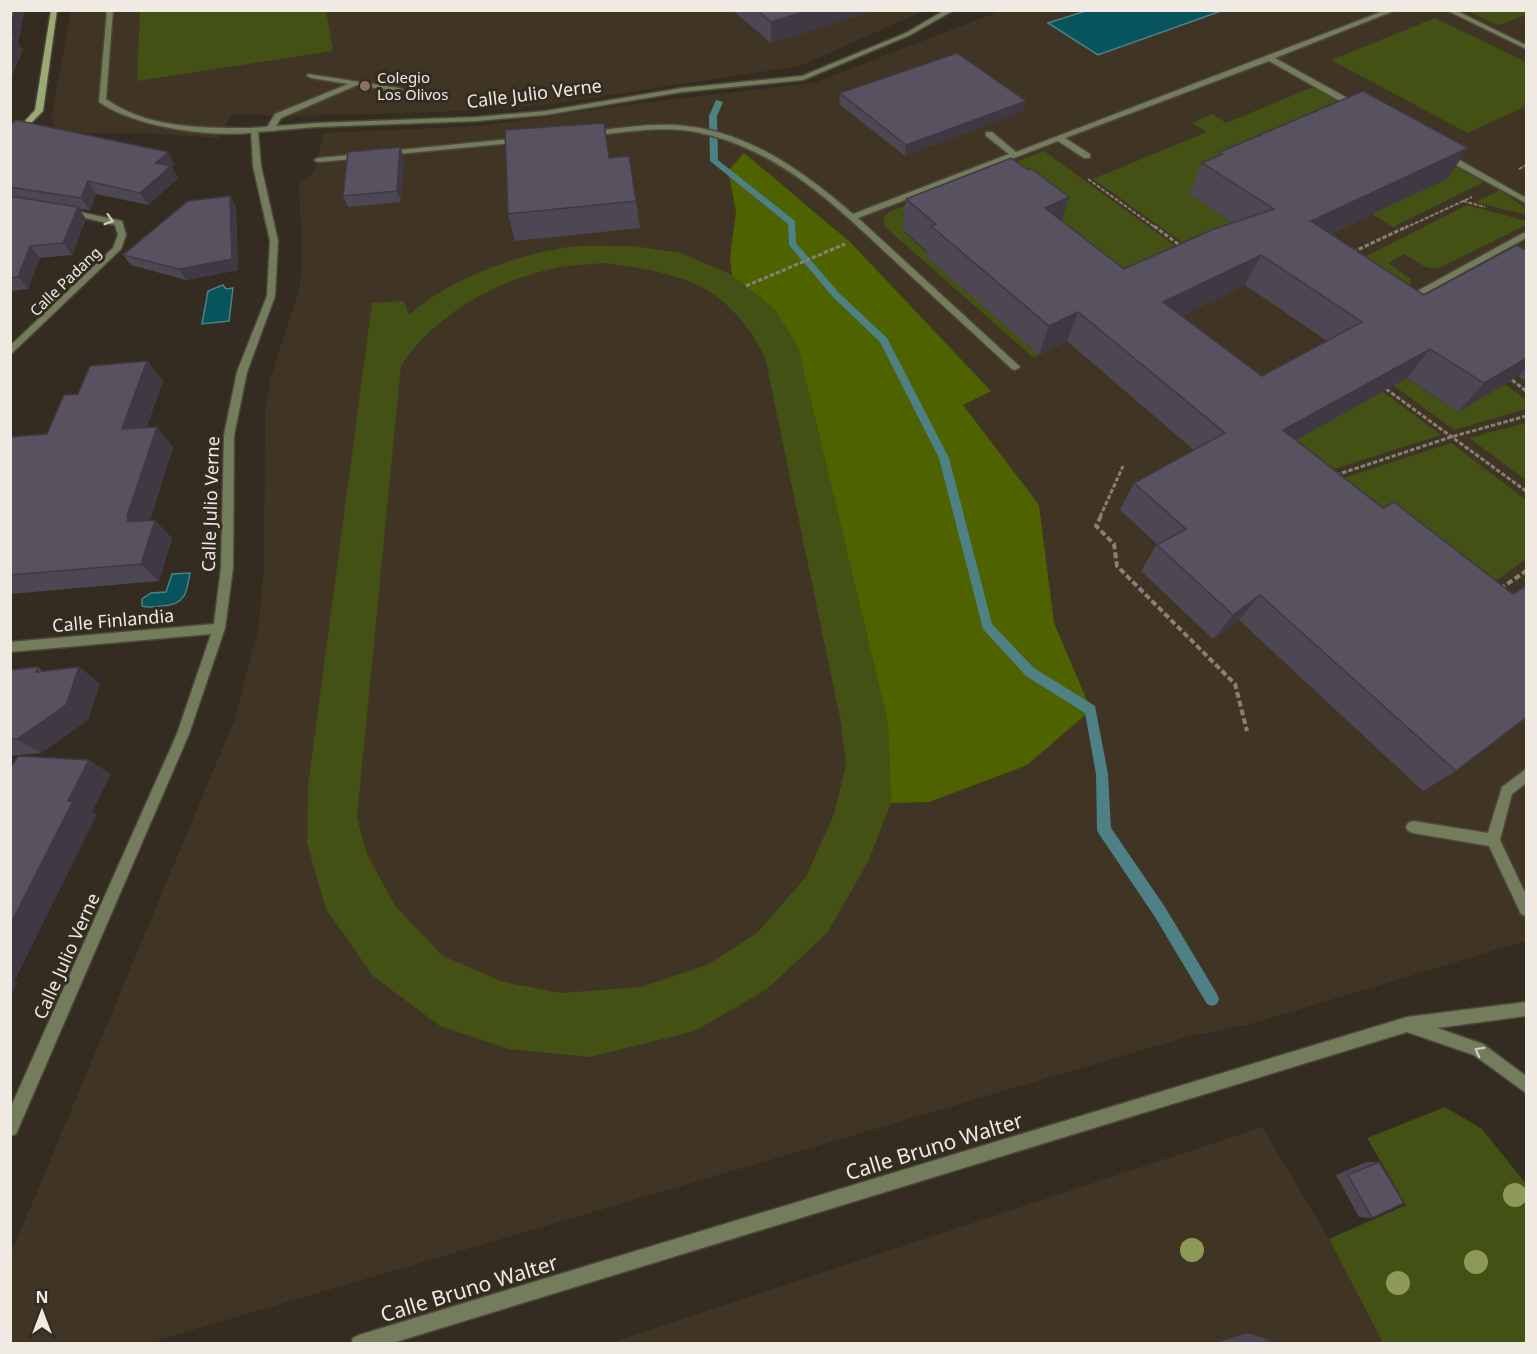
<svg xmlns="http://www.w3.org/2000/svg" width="1537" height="1354" font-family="'Noto Sans',sans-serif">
<rect width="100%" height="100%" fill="#342c21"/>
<path fill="#403524" d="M71 11H923L800 66 544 105 440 112 295 116 232 114 219 138 146 133H74L55 127 51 120Z
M1000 11H1526V941L1247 1025 1187 1037 148 1343 11 1344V1254L234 721 258 631 264 568 265 414 270 380 300 286 302 256 299 185 306 177 314 173 324 133 481 126 641 103 814 83Z
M1262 1127 1329 1239 1383 1343 608 1344Z"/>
<path fill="#435115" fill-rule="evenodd" d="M140 11H326L333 51 137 81Z
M1468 11H1526V15L1498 25Z
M1435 18 1526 62V106L1468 133 1331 60Z
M1313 87 1484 182 1393 227 1372 214 1447 179 1190 193 1252 235 1204 258 1093 179 1207 132 1192 123 1212 114 1226 123Z
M1044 151 1196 261 1112 299 902 230 1039 355 1034 358 885 227 883 218 889 212Z
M1500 190 1524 207 1526 215 1476 202Z
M1467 205 1526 221V225L1437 269 1426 267 1404 254 1388 263 1411 279 1410 284 1374 305 1329 275Z
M633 246 681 253 732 275 775 310 798 347 888 723 891 803 868 862 827 933 767 989 695 1031 590 1057 509 1049 440 1026 373 976 326 909 307 843 308 786 372 303 404 301 409 315C451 278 514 256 568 247 589 244 612 247 633 246ZM602 263C678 272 728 283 765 357L841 723 846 765 834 814 806 877 757 933 707 965 641 987 562 993 503 982 443 956 395 906 367 854 357 818 401 365C437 314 491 283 551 269 567 265 585 265 602 263Z
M1406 378 1458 412 1505 384 1526 400V409L1454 430 1393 385Z
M1382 391 1441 435 1293 482 1263 458Z
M1526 423V480L1469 438Z
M1451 443 1526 500V559L1463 604 1304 491Z
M1445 1107 1482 1129 1526 1184V1343H1383L1329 1239 1406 1205 1367 1138Z"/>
<path fill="#4f6200" d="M744 153 850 242 991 391 963 405 1039 505 1054 623 1091 710 1027 765 929 802 891 803 888 723 798 347 775 310 732 275 730 258 736 211 728 171Z"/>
<path fill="#07545d" stroke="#4d8185" stroke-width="1.5" d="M1086 11V10L1221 11 1098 55 1048 23Z
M223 285 226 289 233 288 229 321 202 324 208 291Z
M190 573C187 593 185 605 162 606 155 607 148 608 142 606V599L151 593 166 592 172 574Z"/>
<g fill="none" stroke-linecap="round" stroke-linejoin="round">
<path fill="#4d8185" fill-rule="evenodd" d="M716 100 723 102 717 116 718 160 795 221 796 243 839 293 887 338 949 458 992 624 1034 668 1095 706 1108 774 1111 828 1165 907 1217 994 1219 999 1217 1004 1212 1006 1207 1004 1155 917 1099 834 1097 830 1096 774 1085 713 1026 676 983 629 939 458 880 342 833 297 789 245 788 224 710 161 709 116Z"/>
<defs>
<path id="lane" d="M107 10H113L106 99C148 129 204 128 254 128L258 130 257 132C212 138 137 128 99 102Z
M1386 10H1396L1275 58 1360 105V109H1354L1269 61 1065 138 1090 154V158H1084L1058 141 858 218 1018 365 1020 367 1015 370 1012 369C974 334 936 299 898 264 840 210 781 150 700 133 664 125 627 132 591 136L587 134 591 132C618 128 646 124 674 125 744 128 802 170 853 214L1009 154 986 136V132H992L1016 152Z
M1446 10H1455L1526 45V49Z
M308 74 399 88 403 90 399 92 357 85 281 118 273 131H267L266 129 275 114 348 84 311 78 307 76Z
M520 138H523V142L388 155 384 153 388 151Z
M362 154H365V158L318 162 314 160 318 158Z
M1443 154H1449L1526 198V203L1443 158Z
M1523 233H1526V238L1409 302 1406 303 1401 300Z
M1526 769V783L1512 794 1500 840 1526 895V916L1521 914 1489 846 1413 833 1408 831 1406 827 1408 823 1413 821 1488 833 1502 787Z"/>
<path id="street" d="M945 10H954L910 35 803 80 682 92 545 115 477 121 316 127 258 132 261 166 278 241 275 296 247 372 234 435 233 568 225 628 189 734 16 1134 10 1136V1109L177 734 211 634 10 652V642L214 624 221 568 224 435 237 372 267 296 270 241 253 166 251 128 316 123 477 117 545 111 682 88 802 76 906 33Z
M65 209 122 221 126 235 121 249 10 355V346L113 248 118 235 115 225 65 213Z
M1526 1002V1016L1437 1028 1483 1044 1526 1076V1093L1474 1055 1407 1032 389 1344H351L353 1338 359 1335 1407 1017Z"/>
<path id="secondary" d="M51 10H57L43 111 10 144V137L35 110Z"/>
</defs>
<use href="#lane" stroke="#4e473c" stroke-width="3"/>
<use href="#street" stroke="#4e473c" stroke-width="3"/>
<use href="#secondary" stroke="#4e473c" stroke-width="3"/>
<path stroke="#878076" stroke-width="2" stroke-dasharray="4 1.5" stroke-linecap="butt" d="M1519 169 1526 165
M1088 179 1156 228
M1463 201 1485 207
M1405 228 1472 197"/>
<path stroke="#878076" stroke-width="3" stroke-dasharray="4.5 2" stroke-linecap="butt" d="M1154 226 1182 247
M1353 252 1408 226
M746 286 845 244
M1512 380 1526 391
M1386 389 1526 491
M1336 475 1451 437 1526 416
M1100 517 1123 466"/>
<path stroke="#878076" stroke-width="4" stroke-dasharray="6 3" stroke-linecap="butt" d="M1101 516 1096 526 1114 544 1117 566 1235 684 1247 731
M1500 589 1526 571"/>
<use href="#lane" fill="#737d5b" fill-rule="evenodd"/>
<use href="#street" fill="#737d5b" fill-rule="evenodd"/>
<use href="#secondary" fill="#9ba972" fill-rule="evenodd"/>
</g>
<g fill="#8d9956">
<circle cx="1515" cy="1195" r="12"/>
<circle cx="1192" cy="1250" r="12"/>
<circle cx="1476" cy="1262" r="12"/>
<circle cx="1398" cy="1283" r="12"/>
</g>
<path fill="#4c4753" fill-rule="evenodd" d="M732 10H875L771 43Z
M840 93 1026 101 1023 111 905 156 839 104Z
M10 122 12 124 175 165 172 167 178 178 148 205 96 194 90 210 79 209 86 219 72 255 40 258 28 289 10 291Z
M1220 152 1448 178 1331 234 1424 295 1527 251V381H1525L1518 376 1458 412 1407 378 1296 440 1456 771 1423 791 1239 620 1213 639 1141 571 1157 544 1120 510 1134 483 1194 450 1067 341 1039 355 926 256 927 251 902 229 906 199 1028 170 1069 197 1062 221 1124 269 1233 223 1189 194 1202 163 1218 157ZM1245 285 1327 341 1262 376 1182 316Z
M404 157 401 202 348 207 343 196Z
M609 158 636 201 640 228 515 241 508 214Z
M230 196 236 207 238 270 186 280 131 265 123 255Z
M147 361 163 381 146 428 173 447 150 520 172 538 159 581 10 594V437L47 434 78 394Z
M38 667 43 671 100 683 88 720 41 753 10 756V670Z
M1366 1162H1379L1372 1218 1359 1217 1336 1175Z
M1247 1333 1269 1340 1270 1344H1213Z"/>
<path fill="#3e3943" d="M15 10H25L18 43 23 50 10 81V31Z
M810 10H875L771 43V22Z
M1026 101 1023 111 905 156 906 145Z
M400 147 404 157 401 202 397 191Z
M1468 148 1448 178 1294 251 1311 221Z
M168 152 175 165 172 167 178 178 148 205 140 193 156 163Z
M88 181 96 194 90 210 81 198Z
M230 196 236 207 238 270 186 280 179 269Z
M1069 197 1060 227 1045 208Z
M78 207 86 219 72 255 63 243Z
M30 246 40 258 28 289 18 277Z
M1261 255 1245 285 1150 332 1163 302Z
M1078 312 1067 341 1039 355 1049 326Z
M1430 349 1407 378 1264 458 1283 430Z
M1527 358V367L1518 376 1458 412 1484 383Z
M147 361 163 381 139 449 122 429Z
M157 427 173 447 146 532 127 522V516Z
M155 520 172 538 159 581 141 564Z
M1260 595 1239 620 1213 639 1233 615Z
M79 667 100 683 88 720 41 753 17 739Z
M89 760 111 774 92 812 97 814 14 982H18L10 997V925L68 801Z"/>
<path fill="#585260" stroke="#3e3943" stroke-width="1.5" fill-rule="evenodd" d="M10 10H15L10 31Z
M757 10H810L771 22Z
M10 38H15L10 48Z
M957 53 1026 101 906 145 840 93Z
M1363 91 1468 148 1311 221 1424 295 1517 245 1527 251V358L1484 383 1430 349 1283 430 1383 508 1394 502 1513 594 1527 585V717L1456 771 1260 595 1233 615 1157 545 1186 529 1134 483 1225 433 1078 312 1049 326 931 226 936 224 906 199 1011 158 1028 170 1032 169 1069 197 1045 208 1124 269 1214 229 1274 209 1202 163 1223 154 1220 152ZM1261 255 1362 322 1262 376 1163 302Z
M16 120 168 152 156 163 171 166 140 193 88 181 81 198 10 187V125Z
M604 123 609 158 629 156 636 201 508 214 505 130Z
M400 147 397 191 343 196 348 152Z
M10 196 78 207 63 243 30 246 18 277 10 278Z
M230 196 232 259 179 269 123 255 188 201Z
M147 361 122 429 157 427 127 516 129 515 127 522 155 520 141 564 10 575V437L47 434 64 395 78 394 90 366Z
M38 667 36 672 79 667 66 705 17 739H10V670Z
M18 756 89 760 68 801H73L10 925V769Z
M1379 1162 1404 1203 1372 1218 1348 1175Z
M1269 1340 1270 1344H1257Z"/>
<defs><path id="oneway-chevron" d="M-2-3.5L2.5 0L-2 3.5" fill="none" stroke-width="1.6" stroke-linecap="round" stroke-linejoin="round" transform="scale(1.5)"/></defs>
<g stroke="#cac9ba">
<use href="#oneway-chevron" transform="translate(109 220) rotate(17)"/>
<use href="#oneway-chevron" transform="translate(1479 1051) rotate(-151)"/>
</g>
<circle fill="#8d6e63" stroke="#342c21" stroke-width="2" cx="365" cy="86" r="6"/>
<g text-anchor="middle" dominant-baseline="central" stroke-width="6" stroke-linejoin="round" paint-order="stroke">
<g font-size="15" fill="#efeae2" stroke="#342c21" text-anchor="start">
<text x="377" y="77">Colegio<tspan x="377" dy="17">Los Olivos</tspan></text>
</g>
<g font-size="15" fill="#efeae2" stroke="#342c21">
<text transform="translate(65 281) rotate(-44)">Calle Padang</text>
</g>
<g font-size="18" fill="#efeae2" stroke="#342c21">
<text transform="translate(534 93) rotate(-7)">Calle Julio Verne</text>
<text transform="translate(210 504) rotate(-88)">Calle Julio Verne</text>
<text transform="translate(113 620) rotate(-5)">Calle Finlandia</text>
<text transform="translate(66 956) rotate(-66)">Calle Julio Verne</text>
</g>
<g font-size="21" fill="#efeae2" stroke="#342c21">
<text transform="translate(934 1146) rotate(-17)">Calle Bruno Walter</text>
<text transform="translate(469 1288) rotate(-17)">Calle Bruno Walter</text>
</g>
</g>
<rect width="1537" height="1354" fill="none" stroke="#efeae2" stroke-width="24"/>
<g transform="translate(42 1312)" stroke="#342c21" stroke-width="4.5" paint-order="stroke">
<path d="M0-4.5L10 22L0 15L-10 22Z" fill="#efeae2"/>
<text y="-9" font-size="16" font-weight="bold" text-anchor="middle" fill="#efeae2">N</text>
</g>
</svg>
